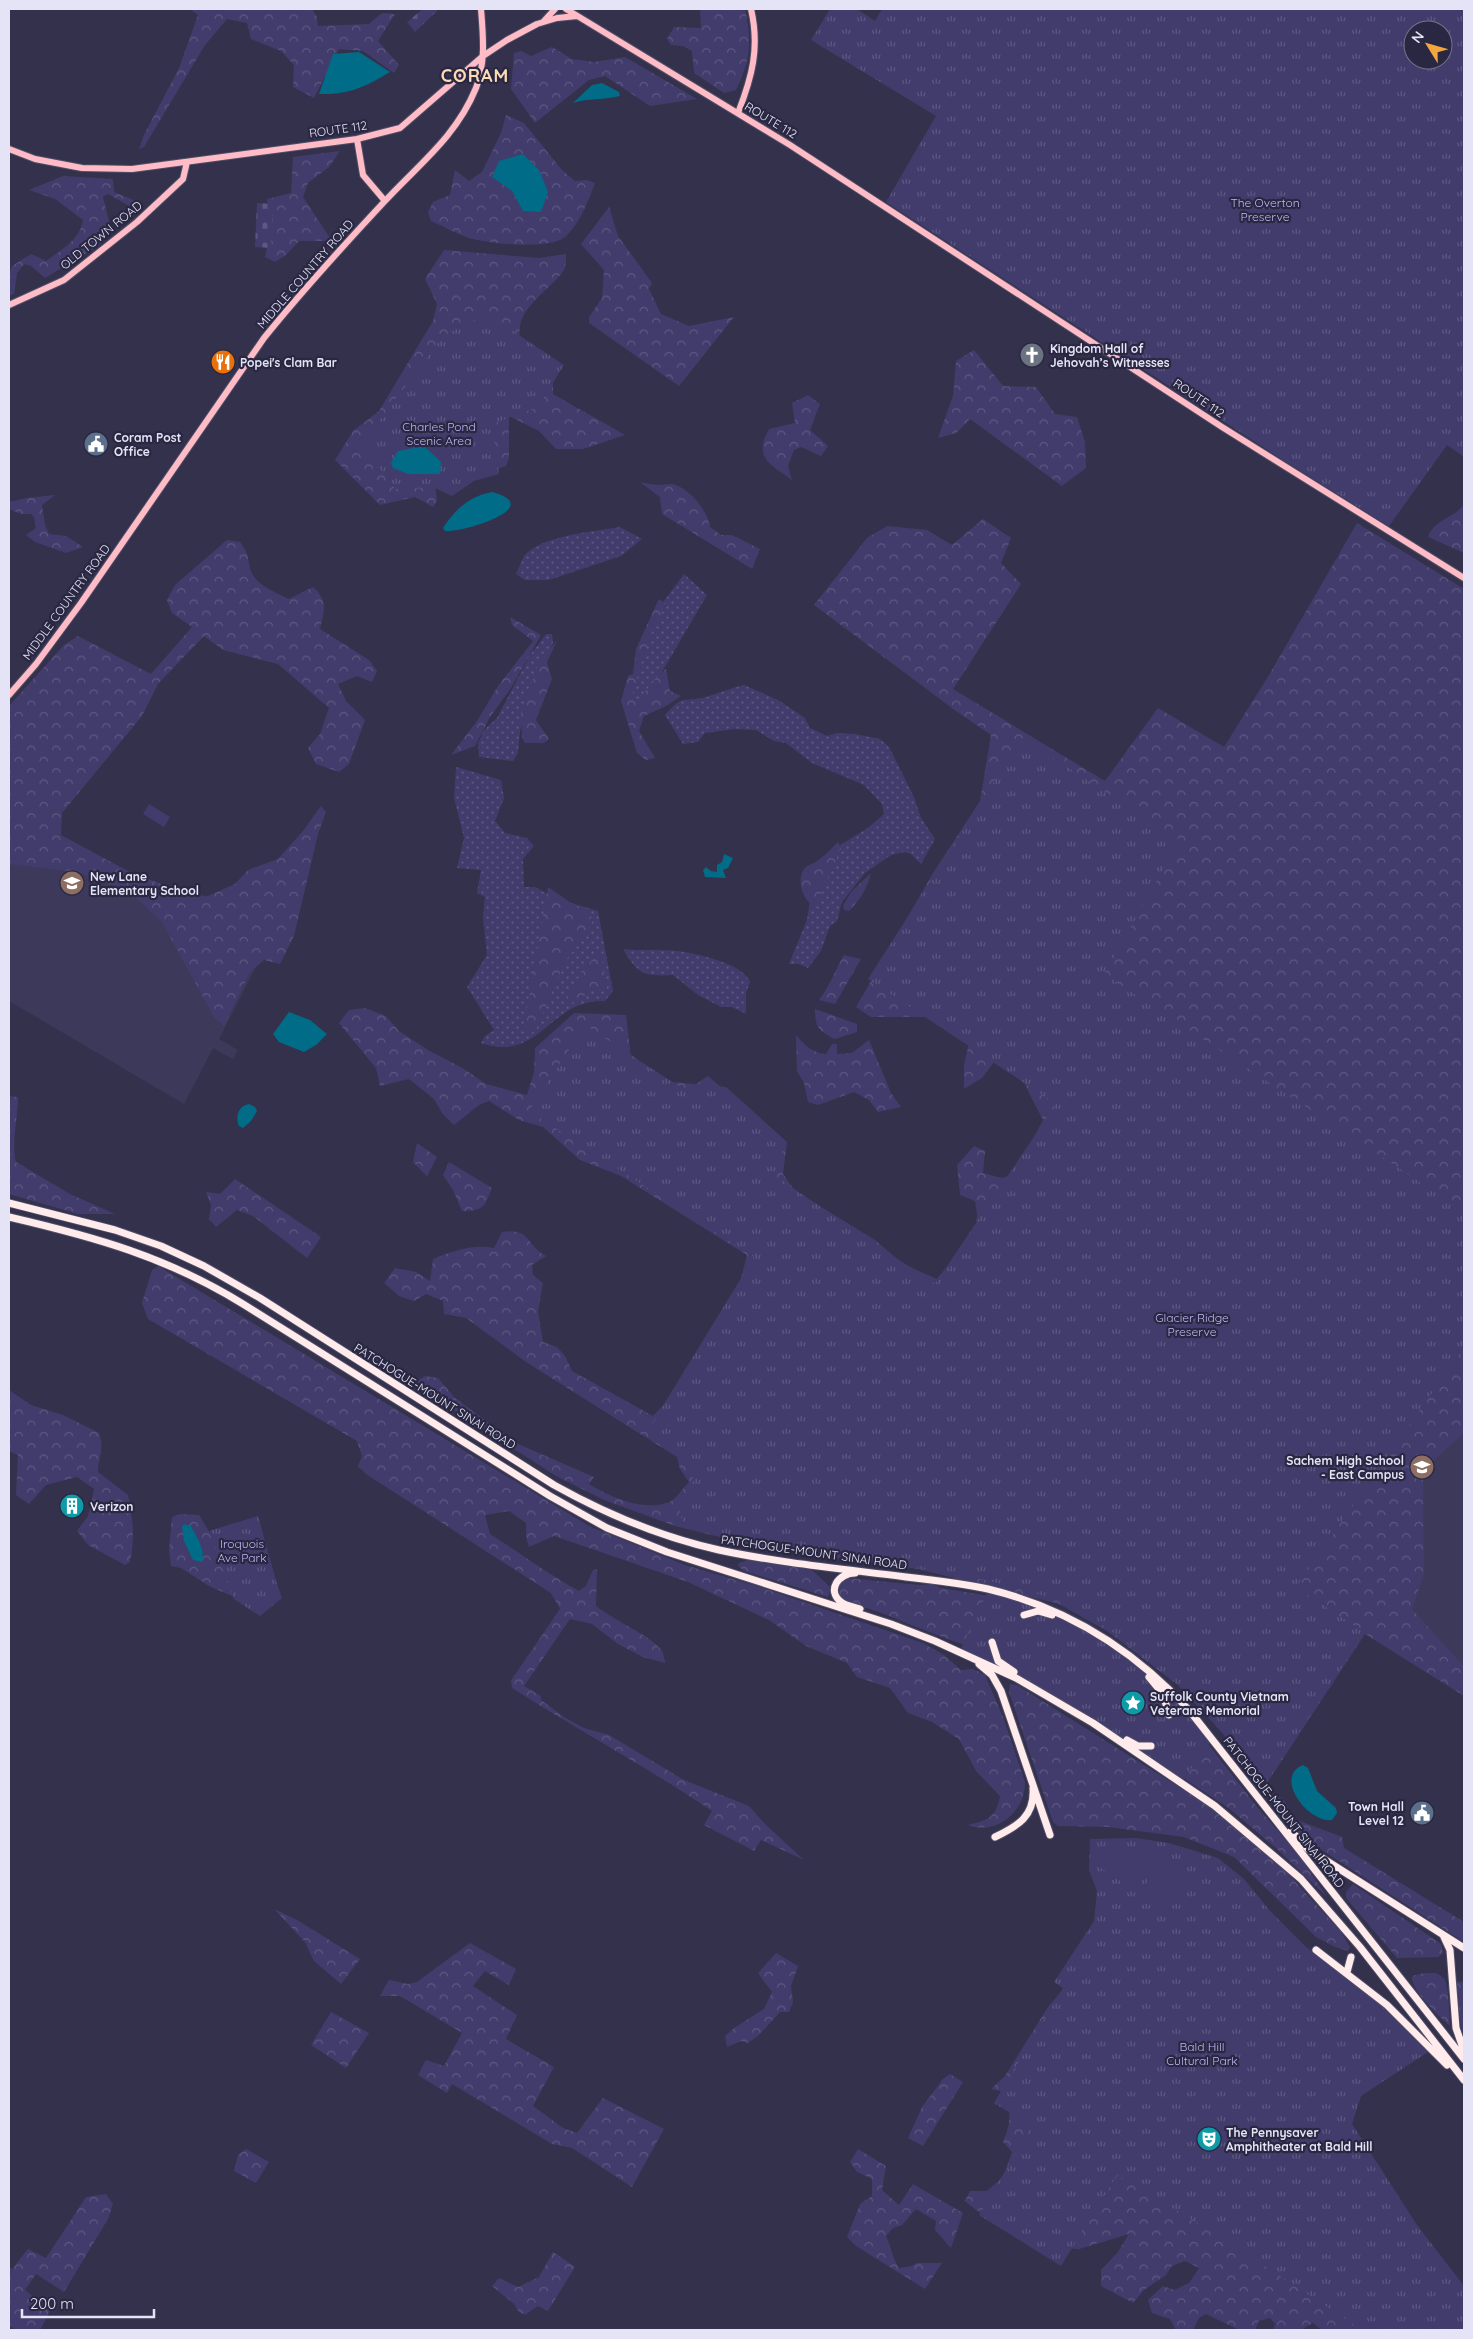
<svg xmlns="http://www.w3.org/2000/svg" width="1473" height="2339" font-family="Quicksand,sans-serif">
<defs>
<pattern id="grass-dots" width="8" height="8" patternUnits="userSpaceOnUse" patternTransform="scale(1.25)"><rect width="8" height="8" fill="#423c6c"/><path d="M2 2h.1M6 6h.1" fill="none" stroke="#5d5882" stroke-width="1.8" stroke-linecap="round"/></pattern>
<pattern id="forest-crowns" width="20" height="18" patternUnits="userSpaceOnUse" patternTransform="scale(1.25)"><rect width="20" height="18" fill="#423c6c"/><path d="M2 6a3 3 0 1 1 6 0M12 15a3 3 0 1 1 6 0" fill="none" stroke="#5d5882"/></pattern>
<pattern id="cemetery-stones" width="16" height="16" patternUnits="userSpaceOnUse" patternTransform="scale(1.25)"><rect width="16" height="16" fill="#423c6c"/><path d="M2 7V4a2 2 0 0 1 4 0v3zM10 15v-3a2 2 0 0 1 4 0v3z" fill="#5d5882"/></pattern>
<pattern id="park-tufts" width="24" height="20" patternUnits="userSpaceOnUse" patternTransform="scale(1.25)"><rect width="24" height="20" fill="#423c6c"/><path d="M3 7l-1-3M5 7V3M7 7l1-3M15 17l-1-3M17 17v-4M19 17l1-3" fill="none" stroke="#5d5882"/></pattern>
</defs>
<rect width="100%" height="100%" fill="#33314c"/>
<path fill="#3d395b" d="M9 809 261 957 219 1039 238 1050 233 1059 213 1048 184 1104 9 1001Z
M1464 1347V1693L1296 1588Z"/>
<path fill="url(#grass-dots)" d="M620 527 642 539 621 556 549 580H525L516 574C519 568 521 561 524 556 542 535 593 532 620 527Z
M684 574 707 595 645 701 638 709 628 703 655 613Z
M546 634H552L553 643 540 672 520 731 518 753 513 761 479 757 478 743 484 730 497 718 530 655Z
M744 685 778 700 805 718 810 728 827 736 837 733 855 734 880 739 889 747 914 797 921 818 935 839 921 864 911 854 904 852 891 855 865 873 842 902 837 921 830 926 821 951 808 968 799 964H789L807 920 813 880 837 847 868 828 884 814 882 804 864 785 812 763 786 743 774 741 756 730 735 729 705 733 698 742 683 744 665 715C684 693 683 703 706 697 719 693 731 688 744 685Z
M456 767 501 780 504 798 495 821 505 833 527 838 534 846 523 859 524 887H535L555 898 598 911 613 991 605 1001C548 999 542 1063 481 1043L485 1036 494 1030 467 987 487 955 483 917 485 897 477 893 481 870 457 868 464 838 454 798Z
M623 949C641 951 659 949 677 951 696 953 744 964 750 982L746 993V1014L732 1007H721L698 995 673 975C643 977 637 973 623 949Z"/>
<path fill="url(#forest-crowns)" d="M190 9H312L317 17 318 26 369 24 382 13 395 14 378 41 399 65 394 73 363 51 339 49 314 98 293 87 294 65 281 51 251 39 247 23 227 19 205 45 144 147 139 149 144 135 179 68 198 15Z
M700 9H745C752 41 751 60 736 90L724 93 694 73 692 51 683 46 671 45 667 39 674 27 701 28Z
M552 47 572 59 594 62 625 57 697 99 650 106 605 76 589 80 535 123 511 89 514 53 521 51 531 56Z
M506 115 524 123 562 170 575 181 587 180 595 183C588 201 580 224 565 237 550 250 485 244 466 237 455 233 443 226 431 221L428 212 433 202 450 195 455 170 469 181 482 172 501 133Z
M340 151 329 167 308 183 303 197 332 241H299L286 255 275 262 265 257 271 231 267 199 291 193 293 157Z
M63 176 113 179 114 192 138 202 133 208 108 194 103 197 111 229 98 246 45 278 31 266 24 264 17 273 14 294 9 296V274L12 266 31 254 46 261C61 250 80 240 83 220L55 199 29 190Z
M609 207 618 236 652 283 649 289 661 314 689 326 734 317 679 386 589 323V317L602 298 604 270 581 244Z
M444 250 539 258 566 254C566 259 566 266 564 270 550 291 515 308 520 337L553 371V394L625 435 583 449H556L539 431 509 416V458L506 466 473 477 435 485 437 501 433 507 415 497 380 505 335 460 353 431 379 411 433 321 437 304 425 279Z
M974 350 1003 386 1036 387 1055 414 1077 417 1085 442 1086 468 1062 486 970 419 956 433 938 438 953 396 956 361Z
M808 395 820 404 810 430 828 446 821 456 801 447 794 450 788 466 792 480C770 464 753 458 769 429L795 423 792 403Z
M640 482C646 483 653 485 660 485 665 485 671 483 676 485 691 491 708 511 710 527L721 535H732L760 549 752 569 662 514 660 497Z
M55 495 42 505 45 525 49 534 66 536 83 547 66 553 35 542 26 535 36 528 34 517 31 514H21L9 509V502L27 498Z
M1464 504V553L1428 537C1435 518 1454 519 1464 504Z
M983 519 1011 538 1001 563 1021 584 953 689 1105 781 1158 708 1224 747 1269 675 1357 523 1464 589V1433L1423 1470 1424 1574 1412 1609 1464 1667V1696L1365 1634 1267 1783 1182 1688 1107 1631 1059 1604 918 1569 768 1549 675 1526 604 1500 556 1476 457 1412 411 1385 425 1376 438 1378 455 1398 518 1444 594 1477 589 1484C610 1497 642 1511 667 1503 675 1501 683 1488 689 1482L680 1469 677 1457 526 1362 466 1318 444 1314 443 1301 426 1294 414 1301 399 1296 384 1283 395 1268 416 1272 430 1281 433 1259C453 1251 473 1244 494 1248L502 1232C530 1227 526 1245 546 1256L532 1265 533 1275 543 1283 538 1311 543 1342 557 1347 565 1356 572 1371 653 1416 670 1398 736 1299 747 1255 621 1176 580 1160 543 1127 519 1120 489 1101 479 1105 454 1125 442 1113 434 1099 409 1079 380 1086 376 1068 339 1023 349 1010 365 1008 386 1016 399 1031 428 1050 464 1069 486 1084 527 1095 534 1072 535 1048 574 1013 626 1015 631 1058 672 1082 726 1087 787 1142 783 1174 795 1191 875 1240 903 1264 937 1279 975 1232 977 1215 975 1201 960 1195 957 1165 974 1146 985 1151 983 1173 1002 1178 1015 1174 1043 1120 1021 1077 995 1061 982 1078 964 1089V1065L969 1043 929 1017H871L856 1007 933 873 980 801 991 735 956 711 814 605 867 538 887 526 927 530 952 545Z
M227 540 240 542C249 555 247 554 250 568 254 585 275 592 289 599L313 587C329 602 324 610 320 629L369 660 377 671 372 682 357 676 338 684 346 701 365 720 349 764 339 772 316 764 308 748 320 734 329 708 278 664 223 650 204 636 158 684 142 716 62 813 61 835 126 870 188 895 208 896 235 884 248 870 278 859 303 831 321 806 326 812 318 834 294 936 280 964 264 960 250 972 224 1026 214 1017 162 922 129 891 77 872 9 864V706L64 645 78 636 151 674 192 627 172 613 167 600 175 585Z
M659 599 666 604 649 638 631 699 637 703 653 681 666 669 670 691 681 696 666 706 644 716 639 731 655 758 646 760 637 753 621 701 628 676 633 674 636 649Z
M510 617 541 635 511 688 490 717 475 746 451 755 477 721 498 686 533 641 512 625Z
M557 641 547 662 552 679 536 720 549 739 544 743H525L522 737 521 714 540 659Z
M838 842 841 848 815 907C803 901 796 882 804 869 807 865 813 864 817 861 825 856 832 848 838 842Z
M871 873C867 888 861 899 849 911L844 910 843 906 851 892Z
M548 887 594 919 578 945 565 961 536 1030 527 1036 524 1026Z
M601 950 607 990H594L570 1004 565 1003 582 971Z
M844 955 861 959 835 1004 819 1000C830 986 835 970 844 955Z
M815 1009 857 1024V1032L835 1039C819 1031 815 1028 815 1009Z
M796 1035C803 1044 814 1054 826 1054L832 1044H837V1054L852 1053 869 1040 891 1093 901 1107 878 1112 869 1100 854 1092 818 1105 808 1102 804 1083 797 1071Z
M9 1096 18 1097C18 1116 11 1145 16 1162L70 1194 115 1214H78L9 1194Z
M417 1143 437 1157 427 1176 413 1162Z
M449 1162 492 1188C485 1207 483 1211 462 1211L453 1190 443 1175Z
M235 1179 321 1237 307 1258 253 1216 237 1210 216 1227 209 1219 211 1205 206 1192 220 1194Z
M158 1266 591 1527 685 1565 760 1587 923 1643 944 1655 961 1670 973 1669 985 1675 1003 1717 1025 1782C1025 1812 997 1836 968 1825 988 1820 996 1818 1000 1796L976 1771 959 1739 932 1722 908 1713 890 1688 857 1677 847 1663 806 1646 769 1620 688 1582 554 1536 529 1547 526 1537V1523L509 1511 485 1515 490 1534C520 1553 548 1574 579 1591L586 1586 593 1570 597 1569 596 1606C613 1620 652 1636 662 1651 664 1654 664 1659 665 1663L643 1657 618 1644 592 1624 570 1619 524 1686 541 1696V1700L564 1717 584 1728 609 1735 684 1780 749 1806 764 1823 804 1860 761 1840 754 1851 704 1825 712 1811C647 1767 578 1730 512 1688L511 1681 514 1676 560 1609 551 1593 366 1474 358 1466 362 1456 357 1441 148 1319 142 1303 152 1270Z
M9 1390 31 1405 63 1415 99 1433C105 1450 98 1457 98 1472L128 1495C133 1517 135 1540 130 1562L125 1565 88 1545 77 1531 88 1516 94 1489 77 1477 46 1485 29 1504 16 1495 18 1455 9 1451Z
M180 1514 199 1515 210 1533 274 1582 281 1599 276 1602 248 1603 209 1586 181 1568 171 1566 169 1550 172 1517Z
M748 1560 812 1570 831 1588 828 1597 744 1571 738 1566 739 1563Z
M846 1578 920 1585 932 1584 941 1588 996 1597 965 1645C933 1635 900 1619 867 1608 859 1606 848 1604 842 1598 836 1590 840 1583 846 1578Z
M1010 1684 1017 1685 1206 1804 1281 1866 1341 1932 1350 1947 1348 1951 1335 1947 1316 1937 1234 1857 1184 1837 1108 1827 1058 1826 1053 1822 1009 1692Z
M1184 1713 1258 1808 1299 1855 1327 1897 1277 1849 1230 1809 1155 1759Z
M1267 1793C1283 1796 1288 1802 1292 1818L1342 1837 1344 1848 1464 1922V1942L1314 1845 1304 1838Z
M1353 1884 1441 1944 1443 1953 1438 1957 1397 1958 1346 1898V1892Z
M274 1909 297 1920 360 1959 341 1984 314 1961 305 1942Z
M470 1943 516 1969 509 1985 485 1971 473 1986 517 2015 506 2039 554 2067 533 2106 563 2128 577 2133 603 2098 664 2129 632 2187 572 2148 552 2144 452 2084 447 2093 418 2075 426 2060 444 2066 462 2033 400 1996H380L389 1980 408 1984 417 1982Z
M776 1953 798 1966 791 1986 793 2002 789 2012H780L759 2035 748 2043 741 2041 727 2047 725 2036 734 2028 764 2009 772 1992 758 1973Z
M1424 1973H1436L1445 1979 1448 1993 1450 2026C1439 2017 1410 1989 1412 1976Z
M1456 1981 1464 1982V2036L1456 2006Z
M1068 1984 1359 2094 1350 2124 1464 2330H1322L1313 2323 1301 2330H1273L1275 2324 1270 2318 1259 2321 1255 2330 1237 2329 1206 2314 1199 2318 1193 2330H1176L1170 2319 1152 2313 1148 2300 1163 2286 1174 2290 1189 2283 1199 2268 1185 2261 1172 2266 1166 2275 1144 2290 1133 2303 1101 2286V2270L1118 2252 1129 2234 1079 2249 1039 2246 976 2210 965 2201 970 2191H987L1003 2177 1012 2152 1003 2142C1012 2120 1012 2111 1000 2091L991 2089 1005 2076 1048 2007Z
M331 2012 369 2033 346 2068 311 2045Z
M950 2074 963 2082 923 2146 908 2138 922 2107 943 2079Z
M246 2149 269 2162 256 2183 234 2171 238 2155Z
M858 2149 886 2166 882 2190 899 2205 913 2184 963 2213 951 2248 935 2230 936 2221 916 2209 902 2225 893 2228 886 2236C891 2247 892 2257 899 2268L912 2266 917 2263H942L925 2289 856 2246 847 2237 860 2204 872 2196V2179L857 2172 850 2162Z
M106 2194 113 2204 108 2219 64 2292 36 2274 25 2290 50 2311 40 2330H17L9 2326V2267L12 2269 28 2249 46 2258 86 2197Z
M553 2252 575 2267 548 2311 538 2306 525 2315 519 2312 514 2304 492 2286 499 2278 518 2287 539 2277Z"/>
<path fill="url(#cemetery-stones)" d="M423 9H439L415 32 407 22Z
M257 203 273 204 271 248 255 247Z"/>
<path fill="url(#park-tufts)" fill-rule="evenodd" d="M830 9H857L875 21 882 9H1464V457L1447 445 1389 526 1283 460 886 202 936 116 811 40ZM1413 30H1443V60H1413Z
M487 314 564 365 538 407 492 424 499 474 474 481 452 496 433 487 395 489 362 444 443 336Z
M1022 738 1180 840 1104 974 1464 1211V1347L1296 1587 1365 1633 1267 1780 1179 1686 1108 1628 1056 1599 990 1581 884 1562 807 1551 683 1525 679 1505 694 1480 681 1453 647 1432 754 1257 529 1111 585 1025 686 1091 708 1076 785 1143 775 1176 935 1284 1056 1104 868 979Z
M258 1516 277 1584 282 1598 260 1616 234 1599 209 1531Z
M989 1589 1060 1614 1142 1665 1213 1739 1181 1782 1093 1723 960 1651Z
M1136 1838 1169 1843 1218 1858 1244 1879 1270 1911 1306 1947 1369 1992 1431 2050 1361 2096 1352 2124 1417 2225 1464 2286V2330H1362L1218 2235 1117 2175 1061 2266 979 2215 1032 2126 994 2103 1063 1988 1054 1982 1094 1921 1097 1891 1089 1870 1090 1839Z"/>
<path fill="#423c6c" d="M149 804 170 817 164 827 143 814Z
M1124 1846 1141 1848 1154 1855 1134 1886 1129 1887 1098 1866 1110 1853Z
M1161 1861 1178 1872 1184 1881 1182 1891 1170 1909 1147 1893 1146 1884Z"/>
<path fill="#016c87" d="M359 52 390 72C365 87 349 95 319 94L333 54Z
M602 83 619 92 620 96C604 100 588 98 573 103L592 85Z
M523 154 539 170 548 192 541 212 523 211 512 191 492 177 499 161Z
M424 446 441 462 440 474H408L393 468 391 463 398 451Z
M492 492C548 507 462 533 445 531L443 528C455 509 470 496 492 492Z
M724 854 733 858 728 868 723 870 726 878 705 877 703 870 706 867 711 871 717 872V865L722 862Z
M289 1012 310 1020 327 1034 316 1045 304 1052 279 1042 273 1034Z
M249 1104 255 1107 257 1111 251 1121 243 1128 239 1126C235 1117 238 1106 249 1104Z
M184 1524 191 1526C196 1536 206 1550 202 1562L193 1560 184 1541 182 1527Z
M1303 1765 1308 1768 1317 1791 1336 1808 1337 1813 1332 1820C1308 1823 1273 1777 1303 1765Z"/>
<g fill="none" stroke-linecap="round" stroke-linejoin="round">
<defs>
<path id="major" d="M566 9 790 145 1222 427 1464 578
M544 21 555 9
M738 113C752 77 760 48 751 9
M357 139 363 175 385 201
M9 149 35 159 82 168 132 169 357 139 400 128 483 56 507 40 537 24 557 18 577 16
M9 305 64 280 137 222 183 179 187 162
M9 695 36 664 81 603 264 338C302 291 343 246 384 202 419 164 456 137 476 88 486 63 483 34 481 9"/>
<path id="highway" d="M9 1203 115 1230 161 1246 204 1266 260 1298 554 1485C606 1514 661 1537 719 1550 780 1563 844 1569 906 1577 934 1580 961 1583 988 1589 1067 1608 1135 1651 1189 1710L1464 2059
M9 1217C95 1237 167 1257 243 1304L550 1496 607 1528 667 1552 891 1624 935 1641 1016 1678 1093 1723 1215 1806 1301 1879 1360 1947 1464 2080
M855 1573C839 1573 826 1590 841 1602 846 1606 854 1607 860 1609
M1024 1615 1038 1611 1052 1615
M992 1642 998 1661 1014 1672
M979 1664 992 1675 1001 1691 1050 1835
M1149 1677 1163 1694 1169 1715
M1127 1740 1138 1746H1151
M1291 1831 1308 1849 1464 1948
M995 1837C1018 1826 1035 1816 1033 1788
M1444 1937 1450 1950 1456 2028 1464 2051
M1316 1950 1387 2005 1447 2065
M1347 1972 1351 1957"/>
</defs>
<use href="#major" stroke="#4f4e67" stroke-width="8"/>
<use href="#highway" stroke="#4f4e67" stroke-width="9"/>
<use href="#major" stroke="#ffbcc7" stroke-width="6"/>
<use href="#highway" stroke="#ffeaec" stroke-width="7"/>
</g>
<defs>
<symbol id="church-disc" viewBox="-11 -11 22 22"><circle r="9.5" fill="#6b7280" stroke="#292741"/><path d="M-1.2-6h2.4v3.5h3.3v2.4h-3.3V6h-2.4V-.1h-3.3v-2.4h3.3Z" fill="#fff"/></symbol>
<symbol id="restaurant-disc" viewBox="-11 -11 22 22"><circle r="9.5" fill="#e8710a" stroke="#292741"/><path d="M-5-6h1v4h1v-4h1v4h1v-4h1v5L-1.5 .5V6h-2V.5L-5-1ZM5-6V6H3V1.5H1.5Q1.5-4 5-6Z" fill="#fff"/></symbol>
<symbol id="civic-disc" viewBox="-11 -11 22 22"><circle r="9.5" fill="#5c6f8a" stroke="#292741"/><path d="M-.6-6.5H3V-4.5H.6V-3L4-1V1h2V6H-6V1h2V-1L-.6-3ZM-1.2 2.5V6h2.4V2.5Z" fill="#fff"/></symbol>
<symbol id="school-disc" viewBox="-11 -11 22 22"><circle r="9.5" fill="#8d6e63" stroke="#292741"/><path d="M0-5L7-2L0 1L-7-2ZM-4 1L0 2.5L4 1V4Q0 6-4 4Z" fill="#fff"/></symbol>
<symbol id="building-disc" viewBox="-11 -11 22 22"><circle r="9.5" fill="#0f9aa8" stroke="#292741"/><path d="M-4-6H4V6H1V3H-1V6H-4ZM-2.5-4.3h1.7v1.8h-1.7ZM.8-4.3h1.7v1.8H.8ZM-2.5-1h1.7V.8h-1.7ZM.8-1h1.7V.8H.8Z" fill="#fff"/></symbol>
<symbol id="sight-disc" viewBox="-11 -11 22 22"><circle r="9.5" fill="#0f9aa8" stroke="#292741"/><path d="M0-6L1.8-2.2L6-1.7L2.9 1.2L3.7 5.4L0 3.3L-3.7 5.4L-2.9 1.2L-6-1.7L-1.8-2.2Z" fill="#fff"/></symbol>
<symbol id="theatre-disc" viewBox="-11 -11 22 22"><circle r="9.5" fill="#0f9aa8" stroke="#292741"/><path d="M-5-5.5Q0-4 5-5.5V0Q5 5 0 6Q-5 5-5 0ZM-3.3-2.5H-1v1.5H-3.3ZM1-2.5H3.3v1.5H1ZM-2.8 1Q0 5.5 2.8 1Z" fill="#fff"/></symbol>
</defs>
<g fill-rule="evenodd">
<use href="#church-disc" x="1018" y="341" width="28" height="28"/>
<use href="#restaurant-disc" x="209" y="348" width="28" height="28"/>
<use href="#civic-disc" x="82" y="430" width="28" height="28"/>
<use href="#school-disc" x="58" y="869" width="28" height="28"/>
<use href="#school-disc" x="1408" y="1453" width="28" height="28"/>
<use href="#building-disc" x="58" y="1492" width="28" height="28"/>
<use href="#sight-disc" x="1119" y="1689" width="28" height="28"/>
<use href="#civic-disc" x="1408" y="1799" width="28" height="28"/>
<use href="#theatre-disc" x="1195" y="2125" width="28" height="28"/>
</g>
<g text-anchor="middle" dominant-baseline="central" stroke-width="4.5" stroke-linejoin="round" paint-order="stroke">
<g font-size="12" fill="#e5e4f6" stroke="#292741">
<text transform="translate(771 120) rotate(31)">ROUTE 112</text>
<text transform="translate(338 129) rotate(-8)">ROUTE 112</text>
<text transform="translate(101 235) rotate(-39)">OLD TOWN ROAD</text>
<text transform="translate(305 274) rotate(-49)">MIDDLE COUNTRY ROAD</text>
<text transform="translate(1199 398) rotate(34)">ROUTE 112</text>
<text transform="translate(66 602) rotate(-54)">MIDDLE COUNTRY ROAD</text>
<text transform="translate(435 1396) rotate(32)">PATCHOGUE-MOUNT SINAI ROAD</text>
<text transform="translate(814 1552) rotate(8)">PATCHOGUE-MOUNT SINAI ROAD</text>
<text transform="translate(1284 1812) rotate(52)">PATCHOGUE-MOUNT SINAI ROAD</text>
</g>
<g font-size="12" fill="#beb9f7" stroke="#292741">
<text x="1265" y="202">The Overton<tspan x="1265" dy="14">Preserve</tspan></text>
<text x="439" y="426">Charles Pond<tspan x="439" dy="14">Scenic Area</tspan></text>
<text x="1192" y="1317">Glacier Ridge<tspan x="1192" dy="14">Preserve</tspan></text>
<text x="242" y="1543">Iroquois<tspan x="242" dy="14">Ave Park</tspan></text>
<text x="1202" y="2046">Bald Hill<tspan x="1202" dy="14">Cultural Park</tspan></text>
</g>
<g font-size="12" font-weight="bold" fill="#e5e4f6" stroke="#292741" text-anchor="start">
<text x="1050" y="348">Kingdom Hall of<tspan x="1050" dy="14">Jehovah’s Witnesses</tspan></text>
<text x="240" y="362">Popei's Clam Bar</text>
<text x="114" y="437">Coram Post<tspan x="114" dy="14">Office</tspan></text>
<text x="90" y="876">New Lane<tspan x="90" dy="14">Elementary School</tspan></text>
<text x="1404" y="1460" text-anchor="end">Sachem High School<tspan x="1404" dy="14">- East Campus</tspan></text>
<text x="90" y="1506">Verizon</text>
<text x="1150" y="1696">Suffolk County Vietnam<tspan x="1150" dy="14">Veterans Memorial</tspan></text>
<text x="1404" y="1806" text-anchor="end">Town Hall<tspan x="1404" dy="14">Level 12</tspan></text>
<text x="1226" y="2132">The Pennysaver<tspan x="1226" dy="14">Amphitheater at Bald Hill</tspan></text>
</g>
<g font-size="18" font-weight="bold" letter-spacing="1" fill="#fbdbb6" stroke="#292741">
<text x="475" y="75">CORAM</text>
</g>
</g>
<rect width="1473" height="2339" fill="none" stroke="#e5e4f6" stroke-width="20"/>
<g transform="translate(1428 45) rotate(307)"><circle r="24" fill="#292741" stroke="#747389"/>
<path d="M0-4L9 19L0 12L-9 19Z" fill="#f1a640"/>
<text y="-8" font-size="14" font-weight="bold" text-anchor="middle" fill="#e5e4f6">N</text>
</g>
<path d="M22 2309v8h132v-8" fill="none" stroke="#e5e4f6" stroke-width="2.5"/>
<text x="30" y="2309" font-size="15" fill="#e5e4f6" stroke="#292741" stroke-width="4" paint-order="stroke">200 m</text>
</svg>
